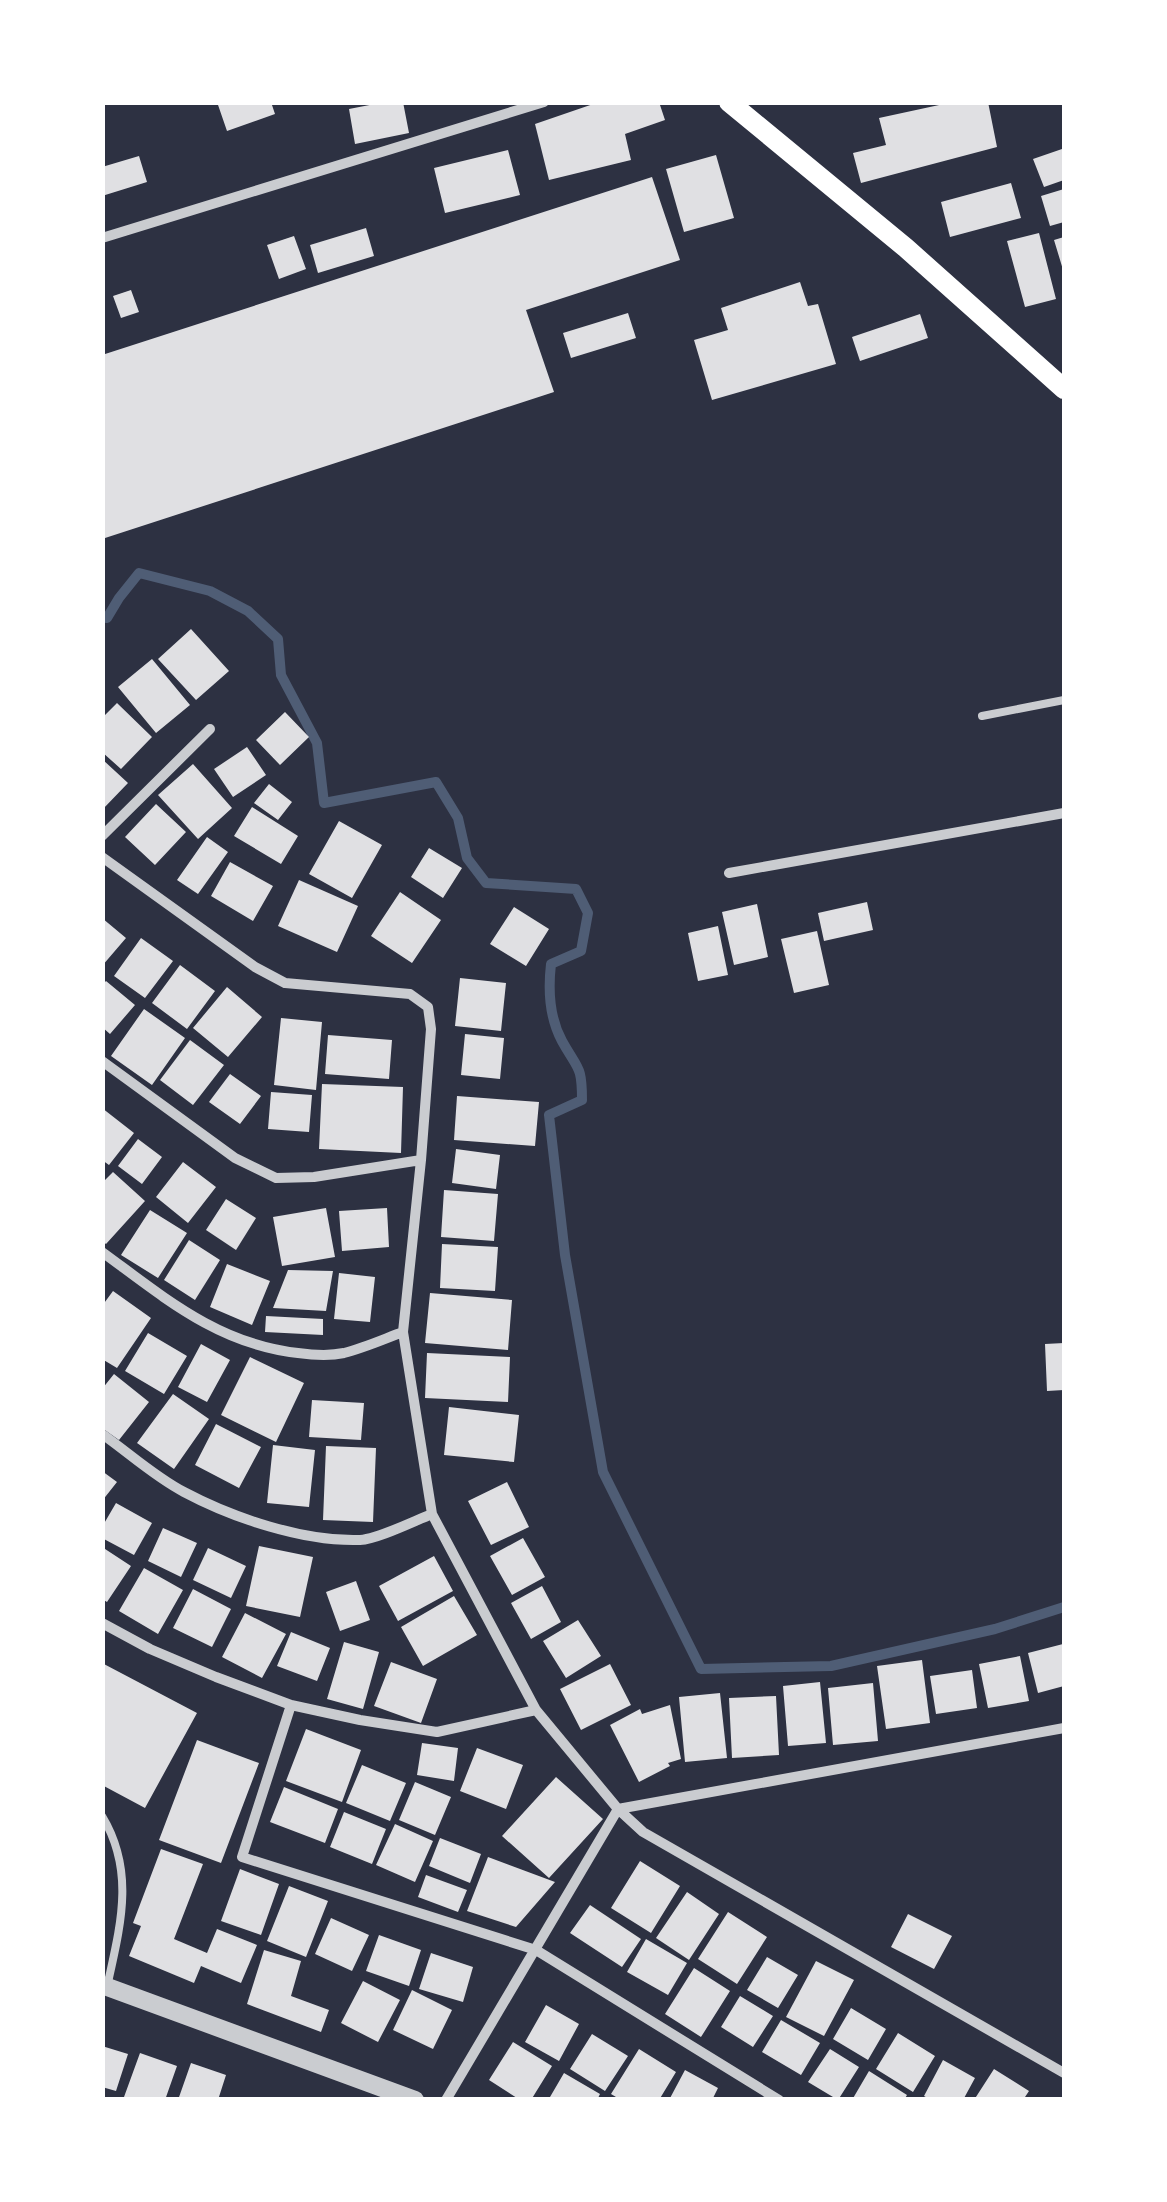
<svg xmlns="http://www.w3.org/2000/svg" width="1167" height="2202" font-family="Raleway,sans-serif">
<rect width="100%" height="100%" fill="#2d3142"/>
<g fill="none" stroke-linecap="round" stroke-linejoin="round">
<path stroke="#4f5d75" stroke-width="10" d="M102 617 107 618 119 598 139 573 210 591 248 611 278 639 281 675 317 743 324 803 436 782 458 818 467 858 486 883 576 889 588 913 581 951 551 964C548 990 549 1017 562 1041 578 1070 582 1065 582 1100L549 1115 565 1255 603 1472 701 1669 831 1666 995 1629 1064 1607"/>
</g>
<path fill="#e0e0e3" d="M217 102H271L275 114 227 131Z
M385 102H403L409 133 355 144 349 109Z
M599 102H659L665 120 625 134 631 160 549 180 535 124Z
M953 102H988L997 147 861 183 853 153 886 145 879 118Z
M1062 149 1064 156V180L1044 187 1033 159Z
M508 150 520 195 445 213 434 168Z
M716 155 734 218 684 232 666 169Z
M139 156 147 182 102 196V167Z
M652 177 680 260 526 310 554 392 102 539V355Z
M1011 183 1021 218 950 237 941 202Z
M1064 189V222L1050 226 1041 196Z
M366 228 374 256 318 273 310 245Z
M1039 233 1056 299 1025 307 1007 241Z
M294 236 306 269 279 279 267 245Z
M1064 237V273L1054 240Z
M800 282 808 306 818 304 836 364 712 400 694 340 728 330 721 308Z
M131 290 139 312 121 318 113 296Z
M628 313 636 338 571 358 563 333Z
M920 314 928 338 860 361 852 337Z
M191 629 229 671 196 700 158 659Z
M152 659 190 705 156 733 118 687Z
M117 703 152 737 121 769 102 752V718Z
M285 712 309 737 280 765 256 740Z
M247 747 266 775 233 797 214 769Z
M102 759 128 783 102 810Z
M193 764 232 808 198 839 158 795Z
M269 784 292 802 278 820 254 803Z
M156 804 186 832 155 865 125 837Z
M252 807 298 836 281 864 234 836Z
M339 821 382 845 352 898 309 874Z
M207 837 228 852 198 894 177 880Z
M429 848 462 868 443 898 411 877Z
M230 862 273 886 253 921 211 896Z
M299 880 358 906 337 952 278 926Z
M400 892 441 920 412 963 371 936Z
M867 902 873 930 824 941 818 913Z
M757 904 768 957 734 965 722 912Z
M514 907 549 929 526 966 490 944Z
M102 918 126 938 102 966Z
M718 926 728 975 698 981 688 933Z
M817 931 829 985 794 993 781 939Z
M141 938 173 961 145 998 114 976Z
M180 965 215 991 187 1029 152 1003Z
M460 978 506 983 501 1031 455 1026Z
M106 981 135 1005 110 1034 102 1027V985Z
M227 987 262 1017 228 1057 193 1028Z
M144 1009 185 1038 152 1085 111 1056Z
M281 1018 322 1022 316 1090 274 1085Z
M465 1034 504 1038 500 1079 461 1075Z
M328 1035 392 1040 389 1079 325 1074Z
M190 1040 224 1065 193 1105 160 1080Z
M230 1074 261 1096 240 1124 209 1102Z
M322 1084 403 1087 401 1153 319 1149Z
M271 1092 312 1095 309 1132 268 1129Z
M457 1096 539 1102 535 1146 454 1140Z
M102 1108 134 1133 109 1165 102 1160Z
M138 1139 162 1157 142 1184 118 1166Z
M456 1149 500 1155 496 1189 452 1183Z
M183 1162 216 1187 188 1223 156 1197Z
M113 1172 145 1201 106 1244 102 1241V1183Z
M444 1190 498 1194 494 1241 441 1237Z
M226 1199 256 1218 236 1250 206 1230Z
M326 1208 335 1257 282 1266 273 1217Z
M387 1208 389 1247 342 1251 339 1211Z
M150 1210 187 1233 158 1278 121 1255Z
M189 1240 220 1260 195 1300 164 1280Z
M442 1244 498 1247 495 1291 440 1288Z
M227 1264 270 1281 252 1325 210 1307Z
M288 1270 333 1271 326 1311 273 1308Z
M339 1273 375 1277 370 1322 334 1319Z
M113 1291 151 1318 117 1368 102 1359V1306Z
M430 1293 512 1300 508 1350 425 1343Z
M266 1316 323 1319V1335L265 1332Z
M148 1333 187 1356 164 1394 125 1371Z
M1064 1343V1390L1047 1391 1045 1344Z
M201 1344 230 1360 207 1402 178 1387Z
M427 1353 510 1357 508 1402 425 1398Z
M250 1357 304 1383 276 1442 221 1415Z
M114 1374 149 1402 119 1440 102 1428V1389Z
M173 1394 209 1419 174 1469 137 1443Z
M312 1400 364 1403 361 1440 309 1437Z
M449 1407 519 1415 514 1462 444 1455Z
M216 1424 261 1447 239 1488 195 1465Z
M273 1445 315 1450 309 1507 267 1503Z
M326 1446 376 1448 373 1522 323 1520Z
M102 1471 117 1482 102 1501Z
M507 1482 529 1527 491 1545 468 1501Z
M116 1503 152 1523 134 1555 102 1538V1527Z
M163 1528 197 1543 181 1577 148 1561Z
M523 1538 545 1577 512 1595 490 1556Z
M259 1546 313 1557 300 1617 246 1606Z
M102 1547 131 1566 107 1602 102 1599Z
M208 1548 246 1566 231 1598 193 1580Z
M434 1556 453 1591 398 1621 379 1586Z
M144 1568 183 1590 158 1634 119 1611Z
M356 1581 370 1620 340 1631 326 1592Z
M542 1586 561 1622 531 1639 511 1603Z
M193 1589 231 1609 212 1647 173 1628Z
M454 1596 477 1635 423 1666 401 1627Z
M245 1613 286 1634 262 1678 222 1657Z
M578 1620 601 1656 566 1678 543 1641Z
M291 1632 330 1648 317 1681 277 1666Z
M344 1642 379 1652 363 1709 327 1699Z
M1063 1644 1064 1686 1038 1693 1028 1653Z
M1020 1656 1029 1701 988 1708 979 1664Z
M922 1660 930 1723 886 1729 877 1666Z
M391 1662 437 1679 421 1723 374 1706Z
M102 1663 197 1713 145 1808 102 1785Z
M610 1664 631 1705 581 1730 560 1689Z
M972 1670 977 1708 936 1714 930 1676Z
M820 1682 826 1743 788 1746 783 1686Z
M873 1683 878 1741 833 1745 828 1688Z
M720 1693 727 1758 685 1762 679 1697Z
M776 1696 779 1755 732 1758 729 1698Z
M670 1705 681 1759 668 1763 670 1766 639 1782 610 1725 640 1709 642 1714Z
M306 1729 361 1750 342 1802 286 1781Z
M197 1740 259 1763 221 1863 159 1840Z
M422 1743 458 1748 454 1781 417 1775Z
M477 1748 523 1765 506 1809 460 1791Z
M362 1765 406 1783 390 1821 346 1803Z
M556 1777 603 1819 549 1878 502 1836Z
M415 1782 451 1797 435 1835 399 1820Z
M284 1787 338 1809 325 1843 270 1822Z
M344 1812 386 1829 372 1864 330 1847Z
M395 1824 433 1841 415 1882 376 1865Z
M440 1838 481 1854 470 1883 429 1866Z
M161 1849 203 1864 174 1939 207 1953 217 1929 257 1945 241 1983 201 1966 194 1983 129 1956 141 1926 133 1923Z
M488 1857 555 1882 516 1927 467 1911Z
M640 1861 680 1886 651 1933 611 1908Z
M240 1869 279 1884 261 1935 221 1921Z
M426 1875 467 1890 458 1912 418 1897Z
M289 1886 328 1901 306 1957 267 1941Z
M687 1892 719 1914 689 1960 656 1938Z
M590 1905 641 1939 622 1967 570 1933Z
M728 1912 767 1937 737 1984 698 1959Z
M908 1914 952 1936 934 1969 891 1947Z
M331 1918 369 1935 352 1971 315 1954Z
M379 1935 421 1950 409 1986 366 1971Z
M646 1939 687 1963 668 1995 627 1972Z
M264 1950 301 1961 291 1996 329 2010 321 2032 247 2004Z
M431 1953 473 1967 463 2002 419 1989Z
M767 1957 798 1975 778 2008 747 1990Z
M816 1961 854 1980 824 2036 786 2017Z
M694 1968 730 1991 701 2037 665 2014Z
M363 1981 400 2000 378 2042 341 2023Z
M412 1990 452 2010 433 2049 393 2030Z
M740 1996 773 2016 753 2047 721 2027Z
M546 2005 579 2024 559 2061 525 2042Z
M851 2008 886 2029 868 2060 833 2039Z
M781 2020 820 2043 801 2075 762 2052Z
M898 2033 935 2056 913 2092 876 2069Z
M592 2034 628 2056 605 2091 570 2069Z
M513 2042 552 2066 531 2100H520L489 2080Z
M102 2046 128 2054 116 2091 102 2087Z
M639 2049 676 2072 659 2100H621L611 2094Z
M830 2049 859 2067 838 2100 808 2082Z
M140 2053 177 2066 165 2100H130L124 2097Z
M943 2060 975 2078 963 2100H931L924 2096Z
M191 2063 226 2075 218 2100H178Z
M994 2069 1029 2091 1023 2100H974Z
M685 2070 718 2088 712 2100H669Z
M869 2071 907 2095 904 2100H852Z
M564 2073 600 2094 597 2100H555L550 2097Z"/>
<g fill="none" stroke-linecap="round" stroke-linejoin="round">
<path stroke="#caccd0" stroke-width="8" d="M982 716 1064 700
M102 1816C136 1872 120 1927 107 1987"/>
<path stroke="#caccd0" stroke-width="10" d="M102 238 544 102
M102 836 210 729
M102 857 255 967 285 983 410 994 428 1007 431 1029 421 1160 403 1332 432 1514 536 1710 618 1809 643 1832 1064 2073
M729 873 1064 813
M102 1061 235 1158 276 1178 314 1177 421 1160
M102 1252C165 1298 218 1344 298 1353 313 1355 330 1356 344 1353 364 1348 384 1339 403 1332
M102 1434C129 1453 155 1477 184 1492 233 1518 304 1542 360 1540 378 1539 414 1521 432 1514
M102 1623 150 1649 216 1677 291 1705 360 1720 437 1732 536 1710
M291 1705 242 1857 536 1950 779 2100
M446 2100 618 1809 1064 1728"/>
<path stroke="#caccd0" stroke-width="18" d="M102 1985 415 2100"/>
<path stroke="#fff" stroke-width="20" d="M729 102 906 248 1064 389"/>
</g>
<rect width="1167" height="2202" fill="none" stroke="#ffffff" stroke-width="210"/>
</svg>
